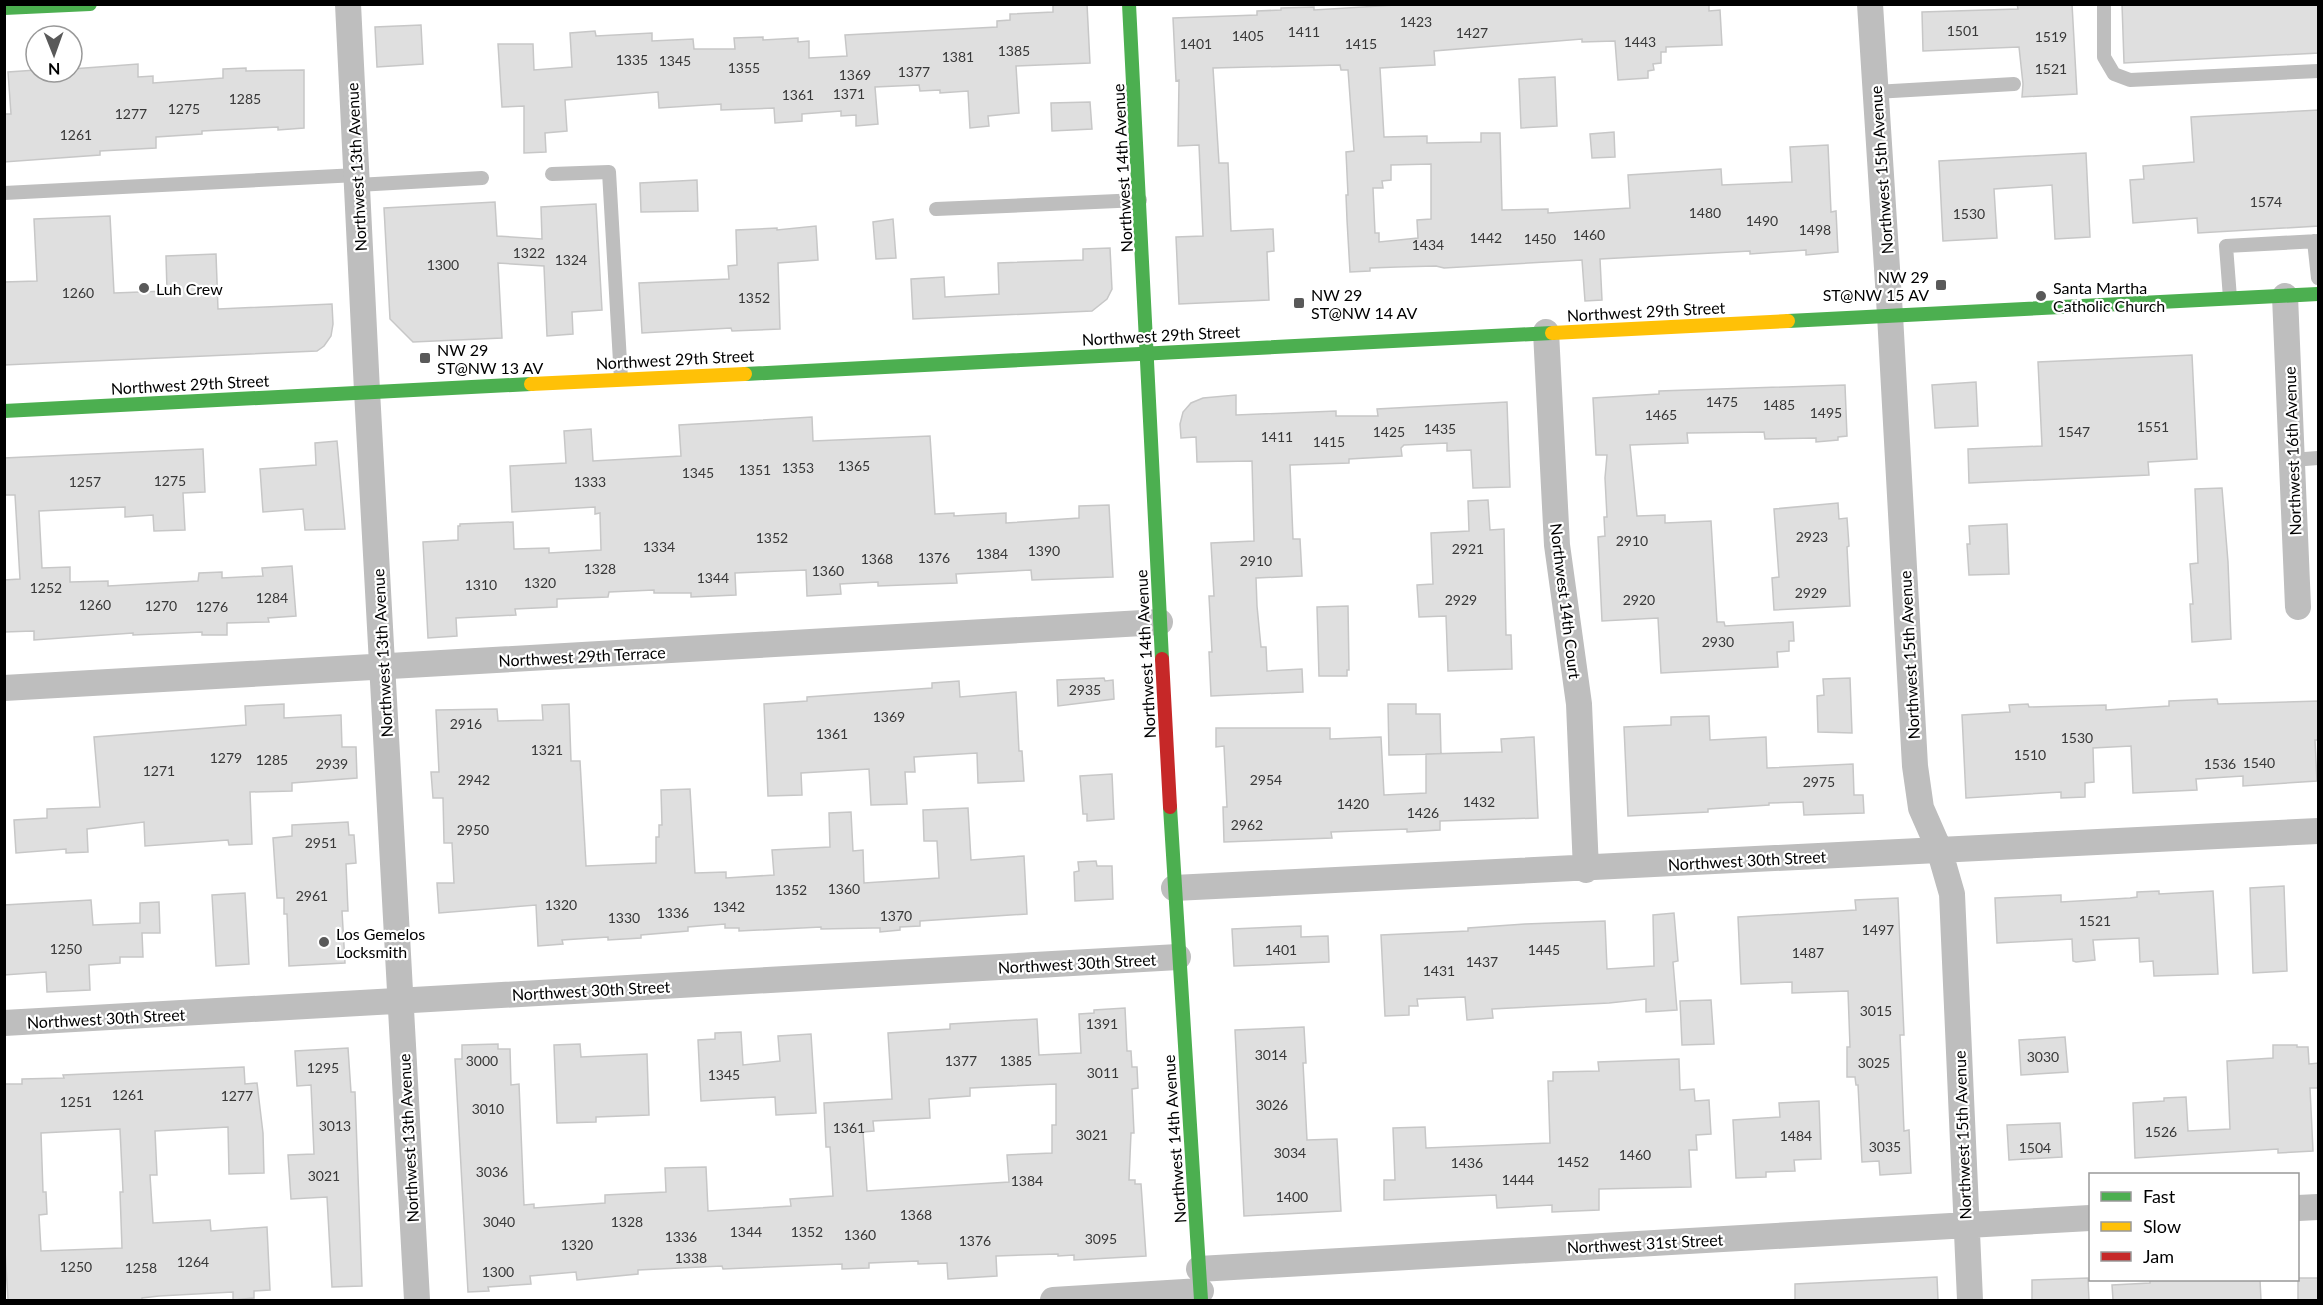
<svg xmlns="http://www.w3.org/2000/svg" width="2323" height="1305" font-family="Lato,sans-serif">
<rect width="100%" height="100%" fill="#fff"/>
<path fill="#dfdfdf" stroke="#c7c7c7" stroke-width="1.5" fill-rule="evenodd" d="M1053 4H1087L1090 63 1016 66 1019 113 988 116 989 126 970 128 968 91 940 93V90L920 91 919 85 875 87 878 124 856 126V115L841 116V111L802 114V121L775 123 774 108 721 110V104L659 108 658 92 565 100 567 131 545 133 546 152 524 153V106L502 107 498 44H533L534 70 572 67 570 33 595 31 596 36 652 33V41L693 39 694 49H735L734 38 763 37V40L798 38V42L809 41V58L847 56 845 35 997 27V21L1010 20V14L1053 12Z
M1412 4H1706L1709 6V11L1720 10 1722 45 1666 47V52H1661V63L1653 64 1654 70 1648 71V78L1618 80 1615 41 1582 42V39L1434 51 1435 65 1380 68 1384 137 1427 136V143L1481 142V133H1500L1502 210 1548 209V213L1630 208 1628 175 1721 169 1722 185 1792 182 1790 147 1828 145 1831 212 1836 211 1838 252 1806 255V250L1750 254V251L1600 259 1602 300 1585 301 1582 260 1444 268 1436 266 1397 267 1370 268V271L1350 272 1347 220 1346 195H1348L1346 152 1354 151 1348 70H1341L1340 65 1213 68 1219 163H1228L1231 231 1273 229 1274 251 1267 252 1269 300 1179 304 1176 237 1203 236 1199 145 1178 146 1179 80 1176 81 1173 18 1257 15V11L1281 10V8L1314 7V10ZM1431 164V219L1417 220 1418 238 1379 242V233H1375L1373 188H1383L1382 181 1391 180V165Z
M2017 4H2072L2077 94 2022 97 2023 84 2019 47 1923 51 1922 12 2018 9Z
M2122 4H2319V53L2124 63Z
M421 25 423 64 377 67 375 27Z
M138 64V77L153 76V83L223 78V69L246 68V71L304 70V128L278 130V127L202 131V134L156 137V148L100 151V155L4 162V114H11L8 72 36 70V72H72V69Z
M1555 77 1557 126 1521 128 1519 79Z
M1090 102 1092 129 1052 131 1051 103Z
M2319 110V226L2198 233 2197 218 2133 223 2130 180 2144 179 2143 166 2194 162 2191 117Z
M1614 132 1615 157 1592 158 1590 134Z
M2086 153 2090 237 2055 239 2052 185 1994 189 1997 238 1943 241 1939 161Z
M697 180 698 211 641 212 640 183Z
M495 202 497 236 542 239 541 207 596 204 602 310 572 312 573 334 547 336 544 266 498 263 502 338 413 342 390 319 384 208Z
M110 216 114 293 167 291 166 256 216 254 218 309 332 304 333 324 331 336 324 346 317 351 4 365V282L37 281 34 219Z
M893 219 896 258 876 259 873 222Z
M816 226 818 260 778 263 780 329 732 331 731 328 642 333 639 283 729 279 728 266 737 265 736 230 777 228V230Z
M1110 248 1112 289 1107 299 1092 311 913 319 911 279 944 277 945 297 999 294 998 263 1083 260V249Z
M2192 355 2197 459 2148 462 2149 475 1969 483 1968 449 2042 446 2038 362Z
M1976 382 1978 426 1935 428 1932 385Z
M1845 385 1847 436 1838 437V440L1816 442V438L1765 439 1764 432 1687 433 1688 443 1630 445 1637 516 1665 515V523L1711 521 1717 622H1724L1725 626 1793 622 1794 641H1789V651L1777 652 1778 667 1661 673 1658 618 1602 621 1598 537 1605 536 1604 517H1607L1605 478 1607 455H1596L1593 398 1659 394V391Z
M1236 395V415L1336 411V416H1378L1377 409 1507 402 1510 487 1473 488 1471 450 1447 451V443L1404 445 1401 448 1402 456 1349 459V463L1290 465 1293 539H1300L1302 576 1256 578 1257 606 1261 647H1266L1267 671 1302 669 1303 692 1211 696 1209 652H1212L1209 596H1214L1211 543 1254 541 1252 461 1197 462 1196 437 1181 438 1180 424 1183 412 1191 403 1203 398Z
M812 417 813 441 930 436 935 514 954 513V516L1006 513V523L1079 518V506L1109 505 1113 577 1032 580 1031 570 956 574 957 583 878 586V582L840 584 841 594 807 596 806 570 735 573 736 595 691 597V593H654V590L609 592 608 597 557 599V607L515 609 516 615 456 618 457 636 428 638 423 542 458 540V526H460V524L513 522 514 549 549 548V553L601 550 600 513 595 514V507L512 512 510 466 566 463 564 431 591 429 593 461 681 456 679 425Z
M337 441 345 529 305 530 303 509 263 512 260 469 316 465 315 443Z
M203 449 205 492 183 493 185 530 154 531 153 515 125 517V507L39 511 42 568 70 567V582L108 581V586L198 581 199 573 222 572V578L263 576 262 568 292 566 296 616 268 618 269 622 227 623V635H202V632L133 635V633L34 640V631L4 632V580L20 579 15 495H4V458Z
M2222 488 2228 562 2231 639 2192 642 2190 604H2193L2190 564 2198 563 2195 489Z
M1488 500 1490 530 1504 529 1506 635H1511L1512 669 1448 671 1446 616 1419 617 1417 585 1433 584 1431 533 1469 531 1468 501Z
M1838 503 1839 519 1847 518 1849 546 1847 547 1850 606 1774 610 1772 578 1779 577 1774 509Z
M2007 524 2009 574 1969 575 1967 544H1970L1969 526Z
M1348 606 1349 670H1347V676H1319L1317 607Z
M1104 678 1105 681 1113 680 1114 699 1058 706 1057 680Z
M1850 678 1852 733 1818 732 1817 696 1824 695 1823 679Z
M959 681 960 697 1016 692 1019 751H1022L1024 781 978 783 977 753 914 757 915 772H905L907 804 871 805 869 769 801 773 802 795 768 796 764 704 807 701V697L932 688V683Z
M2217 699 2218 704 2319 701V740H2315L2317 781 2243 786V776L2196 779 2197 790 2133 793 2131 746 2093 748 2094 782 2085 783V797L2061 798V792L1966 798 1962 715 2010 712 2009 705 2028 704 2029 707 2106 705V710L2169 706V701Z
M284 704V718L341 715 342 747H356L357 778 292 783V791L250 792 252 844 229 845 228 840 145 846 144 822 87 829 88 852 66 853V849L16 853 14 820 47 818V809L100 807 94 737 246 725 245 706Z
M569 704 571 761H580L586 866 656 863V837H659V825H662L661 790 690 789 695 873 726 872V878L774 875 772 850 830 847 829 813 851 812 853 851 863 850 864 883 939 878 937 841H924L923 810 968 808 971 860 1024 856 1027 914 920 921V926L900 927V930L880 932V928H873L821 929V927L739 931V928H725V924L688 927V931L641 935V938L608 940V937L562 940 563 944 538 946 536 905 439 913 437 883H454L452 843H444L443 798H433L431 772H439L436 710 497 709 498 721 543 720 542 705Z
M1388 704H1416V714H1440L1441 754 1389 755Z
M1709 716 1710 740 1766 737 1767 768 1853 764 1854 795H1863L1864 813 1804 815 1803 802 1769 803V805L1708 809V812L1628 816 1624 727 1671 725V717Z
M1216 728H1330V739L1381 737 1384 795 1426 793V754L1502 752 1501 739 1534 737 1538 818 1440 821V830L1407 832V829L1331 832 1332 838 1224 842 1223 807H1227L1224 746 1216 747Z
M1112 774 1114 819 1087 821V814H1083L1080 776Z
M348 822 349 835H354L356 863 346 864 348 911H342L345 963 289 966 287 914H284V898H277L273 838 292 836V825Z
M1096 861 1097 866H1112L1113 899 1075 901 1074 872 1079 871 1078 862Z
M2284 886 2287 971 2253 973 2250 888Z
M2159 891V894L2213 891 2218 974 2154 976 2153 961 2140 962 2139 938 2093 940 2095 960 2076 962 2073 961 2072 939 1997 943 1995 898 2061 895V902L2130 898 2137 897V892Z
M245 893 249 964 216 966 212 895Z
M1898 898 1904 1035H1900L1904 1131 1909 1130 1911 1173 1880 1175 1879 1161 1862 1162 1858 1085H1856L1855 1077H1847V1047H1850L1848 991 1792 993V982L1741 984 1738 917 1856 910 1855 900Z
M91 900 93 925 140 923V903L159 902 160 933H142L143 957H120V963L89 965 90 990 47 992 46 972 4 975V905Z
M1674 913 1678 961 1673 962 1677 1010 1646 1012V999L1609 1003 1492 1009 1493 1018 1467 1020 1465 997 1417 999 1418 1006H1409V1015L1385 1016 1381 935 1468 931V928L1525 924 1605 921 1607 969 1654 966 1653 915Z
M1301 926V937L1328 936 1329 962 1234 966 1232 929Z
M1711 1000 1714 1044 1682 1045 1680 1001Z
M1125 1008 1127 1051H1131L1132 1067H1137L1138 1088 1132 1089 1134 1133H1131L1129 1180H1135V1184H1141L1146 1256 1074 1260V1255L1058 1256V1254L996 1256 997 1276 948 1279 947 1263 918 1264V1261L869 1263V1268L842 1269V1264L723 1269 722 1266 638 1270V1274L577 1280 576 1272 530 1276 531 1284 488 1287 489 1291 468 1292 455 1059H462V1045L498 1044V1049H510L511 1085 519 1084 524 1205 534 1204V1208L605 1203V1195L666 1192 665 1168 706 1167 708 1211 791 1206 790 1199 833 1196 830 1147H826L824 1103 892 1099 888 1033 950 1029V1024L1037 1019 1039 1055 1081 1053 1079 1014 1094 1013V1010ZM1056 1084V1125H1052V1153L1007 1155 1009 1182 867 1191 863 1132 874 1131 873 1121 930 1118 929 1099 970 1096V1088Z
M1304 1027 1306 1063H1303L1307 1140 1337 1139 1341 1211 1244 1216 1235 1030Z
M741 1032 743 1065 780 1061 778 1036 811 1034 816 1113 776 1115 775 1097 701 1101 698 1040 715 1039V1033Z
M2065 1037 2068 1072 2021 1075 2019 1040Z
M580 1044 581 1057 647 1054 649 1115 596 1117V1122L557 1123 554 1045Z
M2273 1045H2297V1047H2308L2309 1064 2319 1063V1088H2310L2313 1151 2278 1153V1149L2135 1158 2133 1103 2164 1101V1098L2186 1097 2188 1131 2230 1129 2227 1061 2273 1058Z
M348 1048 351 1092H355L362 1286 332 1287 327 1197 291 1199 288 1155 314 1154 311 1085 297 1086 295 1051Z
M1679 1059 1680 1090 1694 1089 1695 1101 1709 1100 1711 1134 1696 1135 1697 1150H1689L1691 1187 1599 1189V1210L1552 1212V1205L1497 1208 1496 1195 1384 1200V1180H1395L1393 1128 1425 1127 1426 1148 1550 1143 1548 1081H1553V1072L1599 1071 1598 1062Z
M244 1067 245 1084 257 1083 263 1133 264 1173 229 1174 228 1127 155 1131 157 1175H150L153 1223 210 1220 211 1231 267 1227 270 1290 254 1291V1298L233 1300V1292L159 1296 142 1298V1300H8L4 1234V1084H22V1079L64 1078 63 1075ZM120 1129 123 1192H120L122 1248 41 1251 39 1215 47 1214 46 1192H43L41 1133Z
M1819 1101 1821 1159 1794 1160 1795 1171 1766 1172V1177L1736 1178 1733 1120 1780 1117 1779 1103Z
M2060 1123 2062 1157 2009 1160 2007 1125Z
M1937 1277 1938 1300H1795V1284Z
M2088 1278 2089 1300H2032V1280Z
M2298 1278H2319V1300H2298Z
M2150 1280H2260L2261 1300H2113L2112 1285 2150 1283Z"/>
<g fill="none" stroke-linecap="round" stroke-linejoin="round">
<path stroke="#bebebe" stroke-width="14" d="M2104 4V57L2114 74 2130 80 2318 71
M1875 92 2014 84
M552 174 609 172 621 379
M357 185 482 178
M4 193 357 175
M936 209 1140 200
M2314 241 2318 278
M2230 298 2226 246 2318 241
M2292 460 2318 458"/>
<path stroke="#bebebe" stroke-width="26" d="M348 4 367 391 417 1300
M1870 4 1890 315 1915 766 1921 808 1939 849 1952 894 1970 1300
M2285 296 2298 607
M1546 332 1557 545 1579 704 1586 870
M4 688 1160 622
M1174 888C1556 871 1937 849 2318 831
M4 1023 1178 957
M2298 1208 2318 1207
M1199 1269 2090 1218
M1053 1300 1201 1291"/>
<path stroke="#4caf50" stroke-width="14" d="M1129 4 1162 659
M4 8 90 4
M1788 321 2318 294
M745 374 1552 333
M4 411 531 384
M1170 807 1201 1300"/>
<path stroke="#ffc107" stroke-width="14" d="M1552 333 1788 321
M531 384 745 374"/>
<path stroke="#c62828" stroke-width="14" d="M1162 659 1170 807"/>
</g>
<g fill="#595959" stroke="#fff" stroke-width="2">
<rect x="1935" y="279" width="12" height="12" rx="3"/>
<circle cx="144" cy="288" r="6"/>
<circle cx="2041" cy="296" r="6"/>
<rect x="1293" y="297" width="12" height="12" rx="3"/>
<rect x="419" y="352" width="12" height="12" rx="3"/>
<circle cx="324" cy="942" r="6"/>
</g>
<g text-anchor="middle" dominant-baseline="central" stroke-width="4.5" stroke-linejoin="round" paint-order="stroke">
<g font-size="14" fill="#383838">
<text x="1416" y="21">1423</text>
<text x="1963" y="30">1501</text>
<text x="1304" y="31">1411</text>
<text x="1472" y="32">1427</text>
<text x="1248" y="35">1405</text>
<text x="2051" y="36">1519</text>
<text x="1640" y="41">1443</text>
<text x="1196" y="43">1401</text>
<text x="1361" y="43">1415</text>
<text x="1014" y="50">1385</text>
<text x="958" y="56">1381</text>
<text x="632" y="59">1335</text>
<text x="675" y="60">1345</text>
<text x="744" y="67">1355</text>
<text x="2051" y="68">1521</text>
<text x="914" y="71">1377</text>
<text x="855" y="74">1369</text>
<text x="849" y="93">1371</text>
<text x="798" y="94">1361</text>
<text x="245" y="98">1285</text>
<text x="184" y="108">1275</text>
<text x="131" y="113">1277</text>
<text x="76" y="134">1261</text>
<text x="2266" y="201">1574</text>
<text x="1705" y="212">1480</text>
<text x="1969" y="213">1530</text>
<text x="1762" y="220">1490</text>
<text x="1815" y="229">1498</text>
<text x="1589" y="234">1460</text>
<text x="1486" y="237">1442</text>
<text x="1540" y="238">1450</text>
<text x="1428" y="244">1434</text>
<text x="529" y="252">1322</text>
<text x="571" y="259">1324</text>
<text x="443" y="264">1300</text>
<text x="78" y="292">1260</text>
<text x="754" y="297">1352</text>
<text x="1722" y="401">1475</text>
<text x="1779" y="404">1485</text>
<text x="1826" y="412">1495</text>
<text x="1661" y="414">1465</text>
<text x="2153" y="426">1551</text>
<text x="1440" y="428">1435</text>
<text x="1389" y="431">1425</text>
<text x="2074" y="431">1547</text>
<text x="1277" y="436">1411</text>
<text x="1329" y="441">1415</text>
<text x="854" y="465">1365</text>
<text x="798" y="467">1353</text>
<text x="755" y="469">1351</text>
<text x="698" y="472">1345</text>
<text x="170" y="480">1275</text>
<text x="85" y="481">1257</text>
<text x="590" y="481">1333</text>
<text x="1812" y="536">2923</text>
<text x="772" y="537">1352</text>
<text x="1632" y="540">2910</text>
<text x="659" y="546">1334</text>
<text x="1468" y="548">2921</text>
<text x="1044" y="550">1390</text>
<text x="992" y="553">1384</text>
<text x="934" y="557">1376</text>
<text x="877" y="558">1368</text>
<text x="1256" y="560">2910</text>
<text x="600" y="568">1328</text>
<text x="828" y="570">1360</text>
<text x="713" y="577">1344</text>
<text x="540" y="582">1320</text>
<text x="481" y="584">1310</text>
<text x="46" y="587">1252</text>
<text x="1811" y="592">2929</text>
<text x="272" y="597">1284</text>
<text x="1461" y="599">2929</text>
<text x="1639" y="599">2920</text>
<text x="95" y="604">1260</text>
<text x="161" y="605">1270</text>
<text x="212" y="606">1276</text>
<text x="1718" y="641">2930</text>
<text x="1085" y="689">2935</text>
<text x="889" y="716">1369</text>
<text x="466" y="723">2916</text>
<text x="832" y="733">1361</text>
<text x="2077" y="737">1530</text>
<text x="547" y="749">1321</text>
<text x="2030" y="754">1510</text>
<text x="226" y="757">1279</text>
<text x="272" y="759">1285</text>
<text x="2259" y="762">1540</text>
<text x="332" y="763">2939</text>
<text x="2220" y="763">1536</text>
<text x="159" y="770">1271</text>
<text x="474" y="779">2942</text>
<text x="1266" y="779">2954</text>
<text x="1819" y="781">2975</text>
<text x="1479" y="801">1432</text>
<text x="1353" y="803">1420</text>
<text x="1423" y="812">1426</text>
<text x="1247" y="824">2962</text>
<text x="473" y="829">2950</text>
<text x="321" y="842">2951</text>
<text x="844" y="888">1360</text>
<text x="791" y="889">1352</text>
<text x="312" y="895">2961</text>
<text x="561" y="904">1320</text>
<text x="729" y="906">1342</text>
<text x="673" y="912">1336</text>
<text x="896" y="915">1370</text>
<text x="624" y="917">1330</text>
<text x="2095" y="920">1521</text>
<text x="1878" y="929">1497</text>
<text x="66" y="948">1250</text>
<text x="1281" y="949">1401</text>
<text x="1544" y="949">1445</text>
<text x="1808" y="952">1487</text>
<text x="1482" y="961">1437</text>
<text x="1439" y="970">1431</text>
<text x="1876" y="1010">3015</text>
<text x="1102" y="1023">1391</text>
<text x="1271" y="1054">3014</text>
<text x="2043" y="1056">3030</text>
<text x="482" y="1060">3000</text>
<text x="961" y="1060">1377</text>
<text x="1016" y="1060">1385</text>
<text x="1874" y="1062">3025</text>
<text x="323" y="1067">1295</text>
<text x="1103" y="1072">3011</text>
<text x="724" y="1074">1345</text>
<text x="128" y="1094">1261</text>
<text x="237" y="1095">1277</text>
<text x="76" y="1101">1251</text>
<text x="1272" y="1104">3026</text>
<text x="488" y="1108">3010</text>
<text x="335" y="1125">3013</text>
<text x="849" y="1127">1361</text>
<text x="2161" y="1131">1526</text>
<text x="1092" y="1134">3021</text>
<text x="1796" y="1135">1484</text>
<text x="1885" y="1146">3035</text>
<text x="2035" y="1147">1504</text>
<text x="1290" y="1152">3034</text>
<text x="1635" y="1154">1460</text>
<text x="1573" y="1161">1452</text>
<text x="1467" y="1162">1436</text>
<text x="492" y="1171">3036</text>
<text x="324" y="1175">3021</text>
<text x="1518" y="1179">1444</text>
<text x="1027" y="1180">1384</text>
<text x="1292" y="1196">1400</text>
<text x="916" y="1214">1368</text>
<text x="499" y="1221">3040</text>
<text x="627" y="1221">1328</text>
<text x="746" y="1231">1344</text>
<text x="807" y="1231">1352</text>
<text x="860" y="1234">1360</text>
<text x="681" y="1236">1336</text>
<text x="1101" y="1238">3095</text>
<text x="975" y="1240">1376</text>
<text x="577" y="1244">1320</text>
<text x="691" y="1257">1338</text>
<text x="193" y="1261">1264</text>
<text x="76" y="1266">1250</text>
<text x="141" y="1267">1258</text>
<text x="498" y="1271">1300</text>
</g>
<g font-size="16" fill="#000" stroke="#fff">
<text transform="translate(356 167) rotate(-93)">Northwest 13th Avenue</text>
<text transform="translate(1122 168) rotate(-93)">Northwest 14th Avenue</text>
<text transform="translate(1881 170) rotate(-94)">Northwest 15th Avenue</text>
<text transform="translate(1646 311) rotate(-3)">Northwest 29th Street</text>
<text transform="translate(1161 335) rotate(-3)">Northwest 29th Street</text>
<text transform="translate(675 359) rotate(-3)">Northwest 29th Street</text>
<text transform="translate(190 384) rotate(-3)">Northwest 29th Street</text>
<text transform="translate(2292 451) rotate(-92)">Northwest 16th Avenue</text>
<text transform="translate(1566 601) rotate(83)">Northwest 14th Court</text>
<text transform="translate(382 653) rotate(-93)">Northwest 13th Avenue</text>
<text transform="translate(1145 654) rotate(-93)">Northwest 14th Avenue</text>
<text transform="translate(1909 655) rotate(-93)">Northwest 15th Avenue</text>
<text transform="translate(582 656) rotate(-3)">Northwest 29th Terrace</text>
<text transform="translate(1747 860) rotate(-3)">Northwest 30th Street</text>
<text transform="translate(1077 963) rotate(-3)">Northwest 30th Street</text>
<text transform="translate(591 990) rotate(-3)">Northwest 30th Street</text>
<text transform="translate(106 1018) rotate(-3)">Northwest 30th Street</text>
<text transform="translate(1962 1135) rotate(-92)">Northwest 15th Avenue</text>
<text transform="translate(408 1138) rotate(-93)">Northwest 13th Avenue</text>
<text transform="translate(1174 1139) rotate(-94)">Northwest 14th Avenue</text>
<text transform="translate(1645 1243) rotate(-3)">Northwest 31st Street</text>
</g>
<g font-size="16" fill="#000" stroke="#fff" text-anchor="start">
<text x="1929" y="276" text-anchor="end">NW 29<tspan x="1929" dy="18">ST@NW 15 AV</tspan></text>
<text x="2053" y="287">Santa Martha<tspan x="2053" dy="18">Catholic Church</tspan></text>
<text x="156" y="288">Luh Crew</text>
<text x="1311" y="294">NW 29<tspan x="1311" dy="18">ST@NW 14 AV</tspan></text>
<text x="437" y="349">NW 29<tspan x="437" dy="18">ST@NW 13 AV</tspan></text>
<text x="336" y="933">Los Gemelos<tspan x="336" dy="18">Locksmith</tspan></text>
</g>
</g>
<rect width="2323" height="1305" fill="none" stroke="#000000" stroke-width="12"/>
<rect x="2089" y="1173" width="210" height="108" fill="#ffffff" stroke="#999999" stroke-width="1.5"/>
<rect x="2101" y="1192" width="30" height="9" fill="#4caf50" stroke="#999999" stroke-width="1.5"/>
<text x="2143" y="1203" font-size="18" fill="#000000">Fast</text>
<rect x="2101" y="1222" width="30" height="9" fill="#ffc107" stroke="#999999" stroke-width="1.5"/>
<text x="2143" y="1233" font-size="18" fill="#000000">Slow</text>
<rect x="2101" y="1252" width="30" height="9" fill="#c62828" stroke="#999999" stroke-width="1.5"/>
<text x="2143" y="1263" font-size="18" fill="#000000">Jam</text>
<g transform="translate(54 54) rotate(179)"><circle r="28" fill="#ffffff" stroke="#999999" stroke-width="1.5"/>
<path d="M0-4.5L10 22L0 15L-10 22Z" fill="#595959"/>
<text y="-9" font-size="16" font-weight="bold" text-anchor="middle" fill="#000000">N</text>
</g>
</svg>
